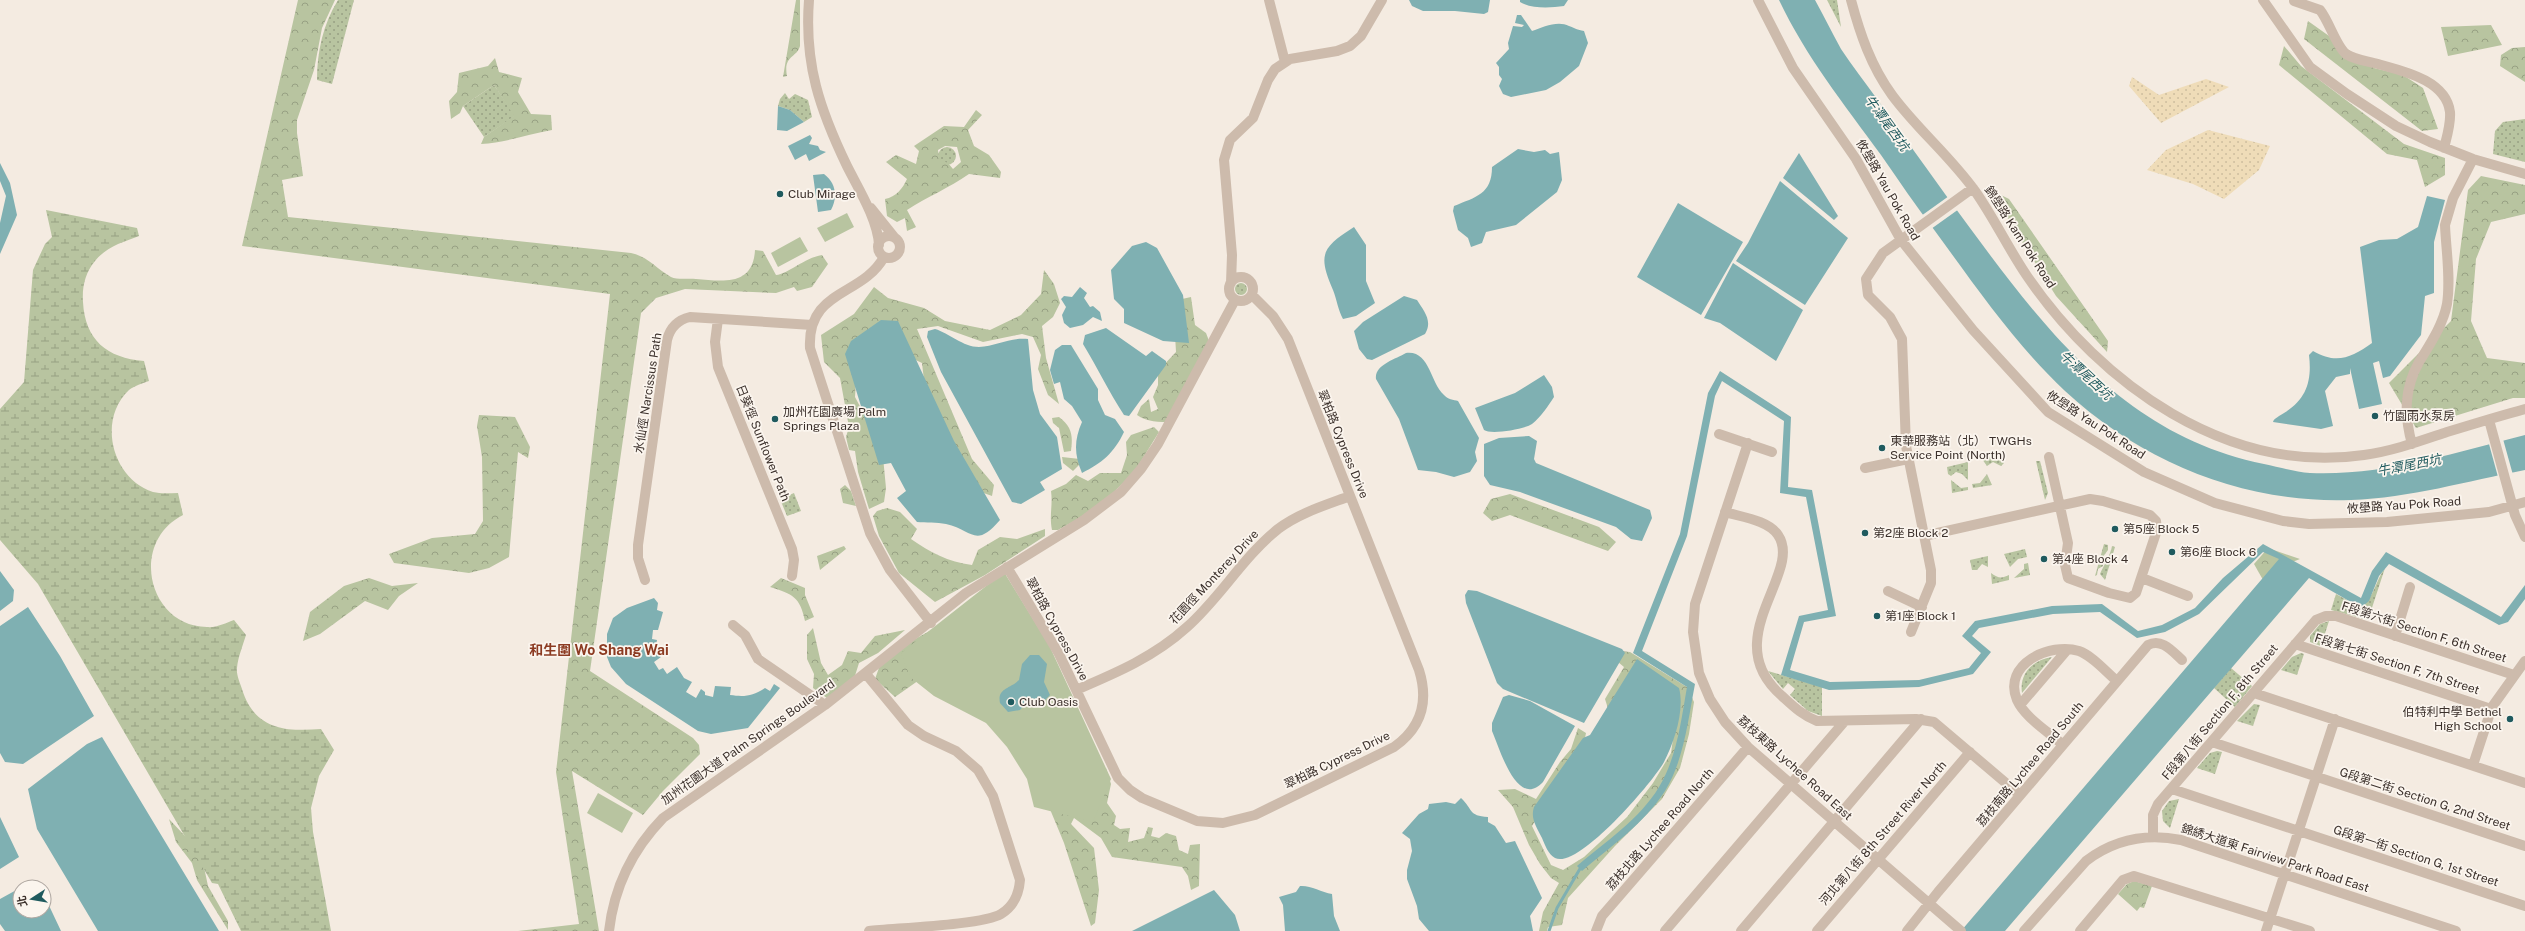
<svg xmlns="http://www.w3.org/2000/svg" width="2525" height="931" font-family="'Public Sans','Noto Sans TC',sans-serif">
<defs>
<pattern id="grass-dots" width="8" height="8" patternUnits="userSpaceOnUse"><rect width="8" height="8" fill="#b8c4a0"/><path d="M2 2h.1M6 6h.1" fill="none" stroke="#97a083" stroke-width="1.8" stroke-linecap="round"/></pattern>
<pattern id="forest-crowns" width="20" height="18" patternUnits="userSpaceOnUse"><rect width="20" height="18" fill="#b8c4a0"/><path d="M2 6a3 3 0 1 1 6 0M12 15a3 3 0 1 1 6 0" fill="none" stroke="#97a083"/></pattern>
<pattern id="wetland-marsh" width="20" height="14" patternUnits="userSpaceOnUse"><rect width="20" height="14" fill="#b8c4a0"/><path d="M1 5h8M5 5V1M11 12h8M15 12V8" fill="none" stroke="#97a083"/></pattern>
<pattern id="sand-dots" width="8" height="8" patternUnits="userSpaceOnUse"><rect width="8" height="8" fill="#efdcb8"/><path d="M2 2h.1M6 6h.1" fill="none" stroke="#cebd9e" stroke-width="1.8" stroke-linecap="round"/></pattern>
</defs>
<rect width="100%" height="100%" fill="#f4ebe1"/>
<path fill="url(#grass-dots)" d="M338 0H354L332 84 317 80C317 52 323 24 338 0Z
M1827 0H1837L1841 27Z
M494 85 515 116 484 137 463 106Z
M785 93 789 99 795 94 808 100 812 117 804 122 790 110 778 106 780 99Z
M2525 119V162L2493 154 2495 131 2503 122Z
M938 156a9 9 0 1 1 18 0a9 9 0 1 1-18 0Z
M1235 289a6 6 0 1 1 12 0a6 6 0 1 1-12 0Z
M2001 455 2004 463 2001 466 1993 462 1987 466 1982 459Z
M2036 461H2040L2048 493 2045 500Z
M1968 462V480L1962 474 1956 472 1951 476 1948 474 1947 467Z
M1987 474 1992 485 1973 488 1972 484 1980 483Z
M1951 480 1961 488 1968 487V490L1952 493Z
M794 493 801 511 787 516 780 499Z
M2104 544 2108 545V550L2102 558 2103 566 2098 569 2097 575 2095 576Z
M2112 546 2115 547 2105 580 2100 574C2103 567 2111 554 2112 546Z
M2025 549 2027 557 2018 559 2010 567 2004 554Z
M1988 556V567L1982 564 1977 570H1972L1970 560Z
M2028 563 2030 575 2014 578 2024 569V564Z
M2385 568 2368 620 2331 610 2336 594 2356 605 2363 606C2374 596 2376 580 2385 568Z
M1991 573C1998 578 2001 579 2009 575V580L1992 584Z
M2329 621 2321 646 2310 642V636L2320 624Z
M2301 653 2304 654 2297 675 2281 670 2292 657Z
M2052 657 2022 693C2019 673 2033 660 2052 657Z
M2231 668 2252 686 2235 707 2214 688Z
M1768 671 1822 687V716L1808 711 1790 695 1795 689 1788 683 1783 689Z
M2254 704 2260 705 2253 726 2237 721Z
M2217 751 2222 752 2215 774 2197 768 2210 753Z
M2179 799 2170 828 2163 821 2162 811 2169 801Z"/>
<path fill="url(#forest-crowns)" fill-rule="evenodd" d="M298 0H335L322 28 314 70 297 120V133L303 176 282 180 288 217 631 253C647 256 657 269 671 277 677 280 689 278 696 279 722 281 753 287 755 250L763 251 776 275C788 274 804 258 822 255L828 264 812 287 797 291 794 287 776 293 685 289 656 298 641 313 590 671 693 738 699 745 700 754 663 791 643 815 572 771 599 931H518L579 924 556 772 610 294 242 246Z
M796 0H800V46C797 58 783 55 787 76L783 77Z
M2308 21 2374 68 2403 75 2423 88 2438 129 2422 131 2304 39Z
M2491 25 2502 45 2448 56 2441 27Z
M2284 46 2301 66 2404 144 2445 158V175L2425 187 2417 160 2387 154 2279 65Z
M2525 47V82L2500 66 2501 55 2512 48Z
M495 58 499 72 522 78 518 92 531 114 551 115 552 130C528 134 505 143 481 144L484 137 514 116 494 85 463 106 460 113 451 119 449 101 457 92 459 73 488 66Z
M976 110 982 115 968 130 974 146 989 155 1001 172 1000 178 969 174C949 188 927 197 907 210L916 227 907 231 905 218 897 222 887 216 885 199C896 197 903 188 907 179L886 162 896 155 916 164 919 151 914 146 944 126 964 127ZM945 146 957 147 961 162 953 169 948 163 939 159 938 150Z
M2481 176 2525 185V214L2491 222 2476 259 2471 321 2487 358 2525 363V398H2513L2416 428 2389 383 2451 321 2468 190Z
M1989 189 2009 199 2108 341 2107 352 2056 296Z
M1044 270 1054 284 1060 303 1053 317 1042 326 1046 358 1059 404 1048 395 1038 369 1041 355 1033 337 1022 334 983 342 938 326 917 329 972 459 994 485 992 496 978 491 925 389 922 363 905 355 857 365 855 397 872 429 883 457 886 488 884 502 869 509 858 472 855 451 849 450 846 437 849 427 840 378 824 362 821 335 854 314 874 287 888 298 924 308 945 321 990 330 1021 315 1041 294Z
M1191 297 1195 325 1206 333 1211 346 1171 422C1160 422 1146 422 1137 415L1141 406 1149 399 1151 412 1158 409 1153 397 1158 385V371L1176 352 1173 301Z
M479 415 515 417 530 447 528 458 518 452 509 557 489 568 469 573 394 563 389 554 432 538 475 534 483 521 482 457 477 426Z
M1059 417C1072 427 1073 435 1071 451L1064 452 1059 428 1053 423 1052 418Z
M1154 427 1159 432 1135 471 1098 508 1058 530H1052C1049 515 1053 506 1051 491L1066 484 1076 475 1088 481 1100 473H1121L1127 455 1126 442 1131 435Z
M1062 457 1080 459 1081 463 1073 471 1063 463Z
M845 485 851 491 856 506 843 503 840 489Z
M1510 494 1599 527 1616 542 1608 551 1510 515 1492 521 1483 513 1491 499Z
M887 508 900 512 917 529 911 539C930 552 948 562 972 565L978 550 1000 537 1017 539 1045 529V536L985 575 935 602 899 573 879 536 873 516 877 511Z
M844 546 846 549 820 570 817 556Z
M2268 548 2300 559 2282 566 2267 587 2254 564Z
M369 578 392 586 418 583 399 596 388 610 365 601 320 634 303 641 310 612 344 586Z
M781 578 805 588V595L814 617 805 621C800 597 793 594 770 587Z
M813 628 821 663 828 675 842 665 848 651 861 653 875 636 905 630 878 653 859 663 853 682 831 701 813 688 814 674 807 659V635Z
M935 628 922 678 895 697 875 679 880 665 915 639Z
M1612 650 1630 652 1687 687 1694 702 1689 734 1680 768 1662 799 1615 846 1568 898 1562 925 1548 927 1547 931H1539L1543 912 1559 883 1551 878 1540 864 1529 845 1513 807 1498 790 1515 789 1536 799 1560 762 1571 749 1578 728 1586 733 1583 748 1532 826 1551 865 1563 870 1584 857 1627 817 1653 783 1671 753 1677 710 1610 715 1605 699 1624 667 1612 657Z
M1106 768 1111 784 1107 803 1116 816 1114 825 1120 829 1130 828 1128 842 1144 838 1148 827 1153 828 1151 836 1159 838 1166 833 1176 836 1179 850 1188 854 1190 845 1200 844 1199 886 1191 890 1188 876 1182 867 1112 857 1101 838 1074 818 1071 824 1094 848 1099 890 1095 923 1091 926 1064 843 1047 802Z
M169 819 201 853 208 886 228 921V930L197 880 192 863 176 842Z
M2134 881 2152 886 2144 908 2140 907 2137 911 2118 894 2127 884Z"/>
<path fill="url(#wetland-marsh)" d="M46 210 137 228 139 236C123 242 106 247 95 261 85 273 82 287 83 302 85 340 107 358 144 361L149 381C143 383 134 386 129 390 97 420 112 479 153 492 161 494 170 493 178 493L183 515C128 543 149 627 207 627 216 628 226 623 234 620L246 635C243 645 238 657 237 668 236 674 240 683 242 689 254 729 285 732 321 729L334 750 319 776 311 808 313 832 331 931H241L218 884 212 883 38 584 0 540V409L24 382 33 270 45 244 52 237Z"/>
<path fill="url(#sand-dots)" d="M2132 77 2159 95 2206 79 2229 87 2161 123 2129 86Z
M2208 130 2270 146 2259 170 2224 199 2193 184 2147 170 2166 150Z"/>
<path fill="#b8c4a0" d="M847 213 854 227 825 242 817 228Z
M800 237 808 251 778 267 771 253Z
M1004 572 1049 645 1111 779 1093 822 1034 807 1027 779 1007 747 986 723 934 696 910 677 901 653Z
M598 793 633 813 622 833 587 813Z"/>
<path fill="#7fb0b2" d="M1409 0H1490L1488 12 1484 14 1455 11H1423L1412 6Z
M1520 0H1568L1564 6C1550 8 1532 9 1520 2Z
M1779 0H1815C1824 16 1832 33 1841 49 1852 66 1865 82 1877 99 1899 130 1922 162 1945 194 2030 309 2113 434 2264 464 2279 467 2295 472 2310 473 2384 476 2454 453 2525 435V470C2467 481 2410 498 2351 500 2245 504 2143 463 2065 391 2015 344 1976 287 1935 231 1916 206 1899 181 1881 155 1844 104 1806 57 1779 0Z
M1517 15H1521L1532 31C1543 27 1558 20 1569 26 1575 28 1577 30 1584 31L1588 43 1579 66 1560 82 1546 90 1511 97 1503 94 1499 86 1502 79 1499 75V67L1496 63 1509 49 1508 43 1513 26 1522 27 1524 25 1515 23Z
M778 106 790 110 804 122 787 131 777 130Z
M810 135 812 138 809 144 818 146 820 150 826 152 809 161 806 154 795 160 788 146Z
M1518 149 1534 152 1545 150 1550 154 1559 152 1562 180 1557 192 1516 225 1486 232 1482 243 1471 247 1468 238 1458 230 1453 211 1454 206C1476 197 1492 194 1492 167Z
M1799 153 1838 216 1834 220 1783 178Z
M0 163 10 183 17 215 0 254V223L6 196 0 181Z
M824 174C836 183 838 197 831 210L818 212 813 175Z
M1780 181 1848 238 1805 305 1736 261 1748 243Z
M2427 196 2445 200 2434 242V293L2425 296 2421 335 2390 376 2383 378 2379 361 2373 363 2382 404 2359 409 2350 368V374L2336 377 2325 391 2333 426 2321 429 2273 422C2274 418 2280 416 2284 413 2307 399 2312 380 2309 355L2313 351C2337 365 2352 357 2372 343L2360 247 2379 240 2397 239 2418 227Z
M1678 203 1743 242 1701 315 1637 277Z
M1354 227 1366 245V281L1375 303 1356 316 1343 319C1338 310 1337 300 1333 290 1318 255 1321 248 1354 227Z
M1146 242 1157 248 1183 295 1189 343 1163 341 1124 323V309L1114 299 1111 270 1132 246Z
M1733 263 1803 310 1776 361 1720 323 1704 318Z
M1080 287 1087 293 1084 298 1090 307 1093 306 1100 312 1102 321 1093 317 1083 325 1070 328 1064 323 1062 315 1066 307 1061 299 1064 296 1072 297Z
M1404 296 1417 300C1424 311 1433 321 1425 334L1372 360 1367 359 1359 349 1354 331 1363 322Z
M881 320 898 321 954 441 1000 520C975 549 973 530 946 524 937 522 926 523 917 522L897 498 906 491 891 463 879 465 845 354 851 341Z
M1106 328 1146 356 1152 351 1166 361V365L1129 416 1124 415C1109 392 1097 367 1083 344L1085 335Z
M935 329C949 333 963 347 979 347 996 346 1010 337 1028 339L1033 390 1040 414 1057 437 1062 469 1040 482 1045 490 1021 504 1012 502 941 372 927 337 928 331Z
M1062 345H1071L1098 389V400L1105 415 1115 419 1124 432C1114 453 1102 463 1082 473 1074 454 1074 440 1082 422L1072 406 1064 399 1060 382 1054 384 1050 370 1055 350Z
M1406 353C1430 350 1430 383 1444 395 1447 399 1454 400 1458 401L1479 438 1475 452 1477 461 1470 472 1454 477 1436 472 1418 470 1399 419 1376 379C1374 365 1396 359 1406 353Z
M1720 371 1791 417 1788 487 1812 490 1836 616 1804 622 1790 670 1830 682 1919 680 1969 668 1981 653 1962 636 1975 621 2052 606 2102 604 2138 631 2162 625 2195 608 2223 578 2263 544 2361 598 2372 571 2386 552 2501 617 2525 585V599L2508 622 2499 625 2389 564 2379 576 2369 601 2363 606 2356 605 2309 578 2005 931H1961L2279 559 2263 552 2199 614 2165 632 2137 638 2100 612 2053 614 1979 628 1972 636 1991 652 1973 674 1919 687 1829 690 1781 675 1799 616 1828 610 1806 497 1780 493 1784 421 1722 381 1715 396 1687 536 1642 651 1695 684C1688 720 1684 760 1665 791 1644 824 1610 847 1582 871L1577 866C1605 842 1640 819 1659 787 1677 757 1681 721 1687 687L1633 653 1680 534 1708 393Z
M1544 375 1552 387 1554 397C1548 406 1541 417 1532 424 1525 429 1491 435 1484 430L1475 408 1515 393Z
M1529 436 1537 441 1534 459 1536 463 1650 510 1652 518 1642 541 1631 539 1616 527 1520 492 1490 485 1484 476V444L1499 438Z
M0 571 14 590 13 601 0 611Z
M1468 590 1477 591 1622 649 1625 653 1584 723 1503 689 1497 683 1466 603 1465 595Z
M654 598 658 603 657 610 663 612 658 630H653L652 639 657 640 656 645 665 649 659 653 661 657 654 662 659 670 663 668 667 674 677 667 684 678 692 682 686 692 696 698 701 689 705 692V695L713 697 715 686 731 687 730 695C745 697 753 696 765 688L770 691 774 684 780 688 748 728 711 734 698 731 626 684 611 667 607 657V634L613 618 627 608Z
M28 607 60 656 94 716 23 764 5 762 0 753V626Z
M1030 655H1039L1047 664 1044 682 1050 695 1043 702 1030 698 1020 710 1008 712 1000 703C997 688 1010 689 1019 680L1022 664Z
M1637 659 1679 688C1685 710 1674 743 1664 762 1653 782 1578 870 1555 858 1548 854 1545 845 1542 838 1537 828 1530 818 1534 807L1583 738 1590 735Z
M1509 695 1530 701 1575 726 1543 782C1517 810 1500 749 1492 731V723L1503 697Z
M102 737 219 931H98L37 829 28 789 87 744Z
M1461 798C1473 809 1468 816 1488 817V822L1495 826 1506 843 1515 841 1542 898 1530 916 1533 931H1429L1419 919 1417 906 1407 879V870L1412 851 1410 839 1402 833 1419 814 1428 809 1429 804 1446 802 1455 804Z
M0 817 19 857 0 869Z
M1300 886C1310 885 1321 892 1332 894L1334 916 1340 931H1285L1283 905 1279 897 1296 892Z
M20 888V911H44V895L61 931H5L0 924V899Z
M1214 890 1235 915 1240 931H1132Z"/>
<path fill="#f4ebe1" d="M1949 196 1959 209 1931 229 1921 216Z
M2503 439 2513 475 2498 477 2489 444Z"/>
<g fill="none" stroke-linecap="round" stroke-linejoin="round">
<path stroke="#7fb0b2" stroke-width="3" d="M1549 931 1557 908 1581 867"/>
<path stroke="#cdbbac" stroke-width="10" d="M809 0C804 64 820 110 847 166 858 188 878 220 879 245
M1269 0 1285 62
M1758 0 1793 68 1856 159 1901 240 1973 330 2048 412 2144 472 2215 503 2283 521 2309 524 2387 522 2489 512 2525 502
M1851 0C1860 34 1871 66 1892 95 1917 129 1950 156 1975 191 1994 218 2008 248 2027 276 2101 384 2227 475 2364 455 2393 451 2420 441 2447 432 2473 424 2499 416 2525 409
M2263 0 2310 67 2347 94 2396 126 2430 142 2473 159 2525 174
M2294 1 2320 10C2329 21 2336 46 2346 54 2355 60 2368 61 2378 64 2403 71 2446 80 2450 112 2451 124 2447 136 2444 148
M871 208 895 238
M878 247a11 11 0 1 1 22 0a11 11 0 1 1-22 0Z
M884 257C862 297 807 289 810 348L870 533 890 570 931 623
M1229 289a12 12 0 1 1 24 0a12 12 0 1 1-24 0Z
M1231 283 1232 255 1224 160 1230 140 1253 118 1268 80 1275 69 1290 59 1337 51 1350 46 1361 36 1382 0
M718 319 715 342 718 367 792 549 794 560 792 576
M2489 420 2515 515 2525 537
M1719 434 1772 452
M1748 443 1695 604 1693 632 1699 673 1710 699 1725 722 1748 747 1961 931
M2412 444C2404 415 2404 389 2419 362 2430 344 2443 325 2447 304 2451 279 2446 250 2445 225L2453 198 2473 159
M1865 468 1908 459
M1725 512C1741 517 1768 520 1778 535 1804 573 1716 639 1782 696 1793 706 1803 716 1817 721L1916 719 1934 722 2020 795
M1924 536 2090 499 2103 501 2150 515 2156 521 2157 530 2136 593 2130 598 2109 593 2068 578 2065 565 2068 543 2049 457
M1007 567 1059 654 1118 778 1130 790 1142 798 1197 821 1223 823 1255 815 1394 747C1421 728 1429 702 1419 670L1288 339 1273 316 1252 295
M2142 578 2188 596
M645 580 638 558V545L667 340C670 328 677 320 690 317L812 325
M1888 591 1922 607
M733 625 745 635 758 659 825 705
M1911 632 1931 583V570L1906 446 1902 339 1890 317 1868 295 1866 279 1883 253 1973 188
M2395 636 2410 587
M2295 644 2491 709
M866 674 908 725 924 736 956 751 978 770 993 796 1020 880C1019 894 1014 906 1001 914 983 925 895 928 869 931
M1076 690C1116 673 1154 657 1187 627 1220 598 1243 557 1278 529 1299 513 1326 505 1350 496
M2254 693 2525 783
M2020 705 2067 650
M2212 742 2525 846
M2063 745C2049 732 2025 718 2017 700 2002 664 2050 642 2079 651 2093 656 2106 672 2117 681
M2473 765 2492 707 2525 661
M2172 789 2525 906
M2153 836V815L2158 804 2316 620 2326 616H2336L2514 675
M609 931C614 887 632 850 663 818L825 705 966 593 1084 520 1121 492 1141 469 1158 444 1235 300
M1596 931 1602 916 1748 747
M1665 931 1844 722
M1741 931 1921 719
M1817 931 1970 752
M1907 931 1938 892 2148 645C2162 638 2172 651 2182 660
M2024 931 2086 861C2115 839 2146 833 2181 840L2456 931
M2080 931 2123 880 2134 876 2310 931
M2266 931 2335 719"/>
</g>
<g fill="#1f5a5e" stroke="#fbf5ee" stroke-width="1.5">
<circle cx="780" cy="194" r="4"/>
<circle cx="2375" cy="416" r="4"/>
<circle cx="775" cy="419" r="4"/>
<circle cx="1882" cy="448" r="4"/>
<circle cx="2115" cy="529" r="4"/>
<circle cx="1865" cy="533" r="4"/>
<circle cx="2172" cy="552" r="4"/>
<circle cx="2044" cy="559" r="4"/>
<circle cx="1877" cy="616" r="4"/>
<circle cx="1011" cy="702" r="4"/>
<circle cx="2510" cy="719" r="4"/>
</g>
<g text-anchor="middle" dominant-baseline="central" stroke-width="3.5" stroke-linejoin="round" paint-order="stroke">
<g font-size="12" fill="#3b302b" stroke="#fbf5ee">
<text transform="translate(1888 190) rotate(60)">攸壆路 Yau Pok Road</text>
<text transform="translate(2020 237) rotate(57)">錦壆路 Kam Pok Road</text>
<text transform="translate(648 393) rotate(-81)">水仙徑 Narcissus Path</text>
<text transform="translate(2096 425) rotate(33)">攸壆路 Yau Pok Road</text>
<text transform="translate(763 443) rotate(68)">日葵徑 Sunflower Path</text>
<text transform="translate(1343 444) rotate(68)">翠柏路 Cypress Drive</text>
<text transform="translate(2404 505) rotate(-4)">攸壆路 Yau Pok Road</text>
<text transform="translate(1214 577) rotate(-47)">花園徑 Monterey Drive</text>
<text transform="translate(1057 629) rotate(61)">翠柏路 Cypress Drive</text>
<text transform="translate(2424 632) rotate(18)">F段第六街 Section F, 6th Street</text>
<text transform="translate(2397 664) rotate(18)">F段第七街 Section F, 7th Street</text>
<text transform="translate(2220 712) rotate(-50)">F段第八街 Section F, 8th Street</text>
<text transform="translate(748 742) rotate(-35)">加州花園大道 Palm Springs Boulevard</text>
<text transform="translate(1337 760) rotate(-26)">翠柏路 Cypress Drive</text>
<text transform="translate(2030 764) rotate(-50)">荔枝南路 Lychee Road South</text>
<text transform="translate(1795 768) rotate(42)">荔枝東路 Lychee Road East</text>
<text transform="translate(2425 799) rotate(18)">G段第二街 Section G, 2nd Street</text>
<text transform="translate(1660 829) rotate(-49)">荔枝北路 Lychee Road North</text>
<text transform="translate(1883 833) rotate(-49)">河北第八街 8th Street River North</text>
<text transform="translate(2416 856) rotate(18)">G段第一街 Section G, 1st Street</text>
<text transform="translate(2275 858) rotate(18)">錦綉大道東 Fairview Park Road East</text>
</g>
<g font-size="12" fill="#3b302b" stroke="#fbf5ee" text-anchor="start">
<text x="788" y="194">Club Mirage</text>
<text x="783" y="412">加州花園廣場 Palm<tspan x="783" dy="14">Springs Plaza</tspan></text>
<text x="2383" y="416">竹園雨水泵房</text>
<text x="1890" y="441">東華服務站（北） TWGHs<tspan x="1890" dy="14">Service Point (North)</tspan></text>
<text x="2123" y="529">第5座 Block 5</text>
<text x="1873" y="533">第2座 Block 2</text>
<text x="2180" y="552">第6座 Block 6</text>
<text x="2052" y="559">第4座 Block 4</text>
<text x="1885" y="616">第1座 Block 1</text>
<text x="1019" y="702">Club Oasis</text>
<text x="2502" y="712" text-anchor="end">伯特利中學 Bethel<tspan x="2502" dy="14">High School</tspan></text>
</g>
<g font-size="13" font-style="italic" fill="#1f5a5e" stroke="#fbf5ee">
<text transform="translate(1887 123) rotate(54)">牛潭尾西坑</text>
<text transform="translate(2086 375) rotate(43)">牛潭尾西坑</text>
<text transform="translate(2409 465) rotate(-11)">牛潭尾西坑</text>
</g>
<g font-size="14" font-weight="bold" fill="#8c3b22" stroke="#fbf5ee">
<text x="599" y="650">和生圍 Wo Shang Wai</text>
</g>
</g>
<g transform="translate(32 899) rotate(258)"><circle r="19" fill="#fbf5ee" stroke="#aea6a0"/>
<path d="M0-3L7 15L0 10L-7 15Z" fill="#1f5a5e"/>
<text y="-6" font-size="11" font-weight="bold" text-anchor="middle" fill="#3b302b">北</text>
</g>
</svg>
